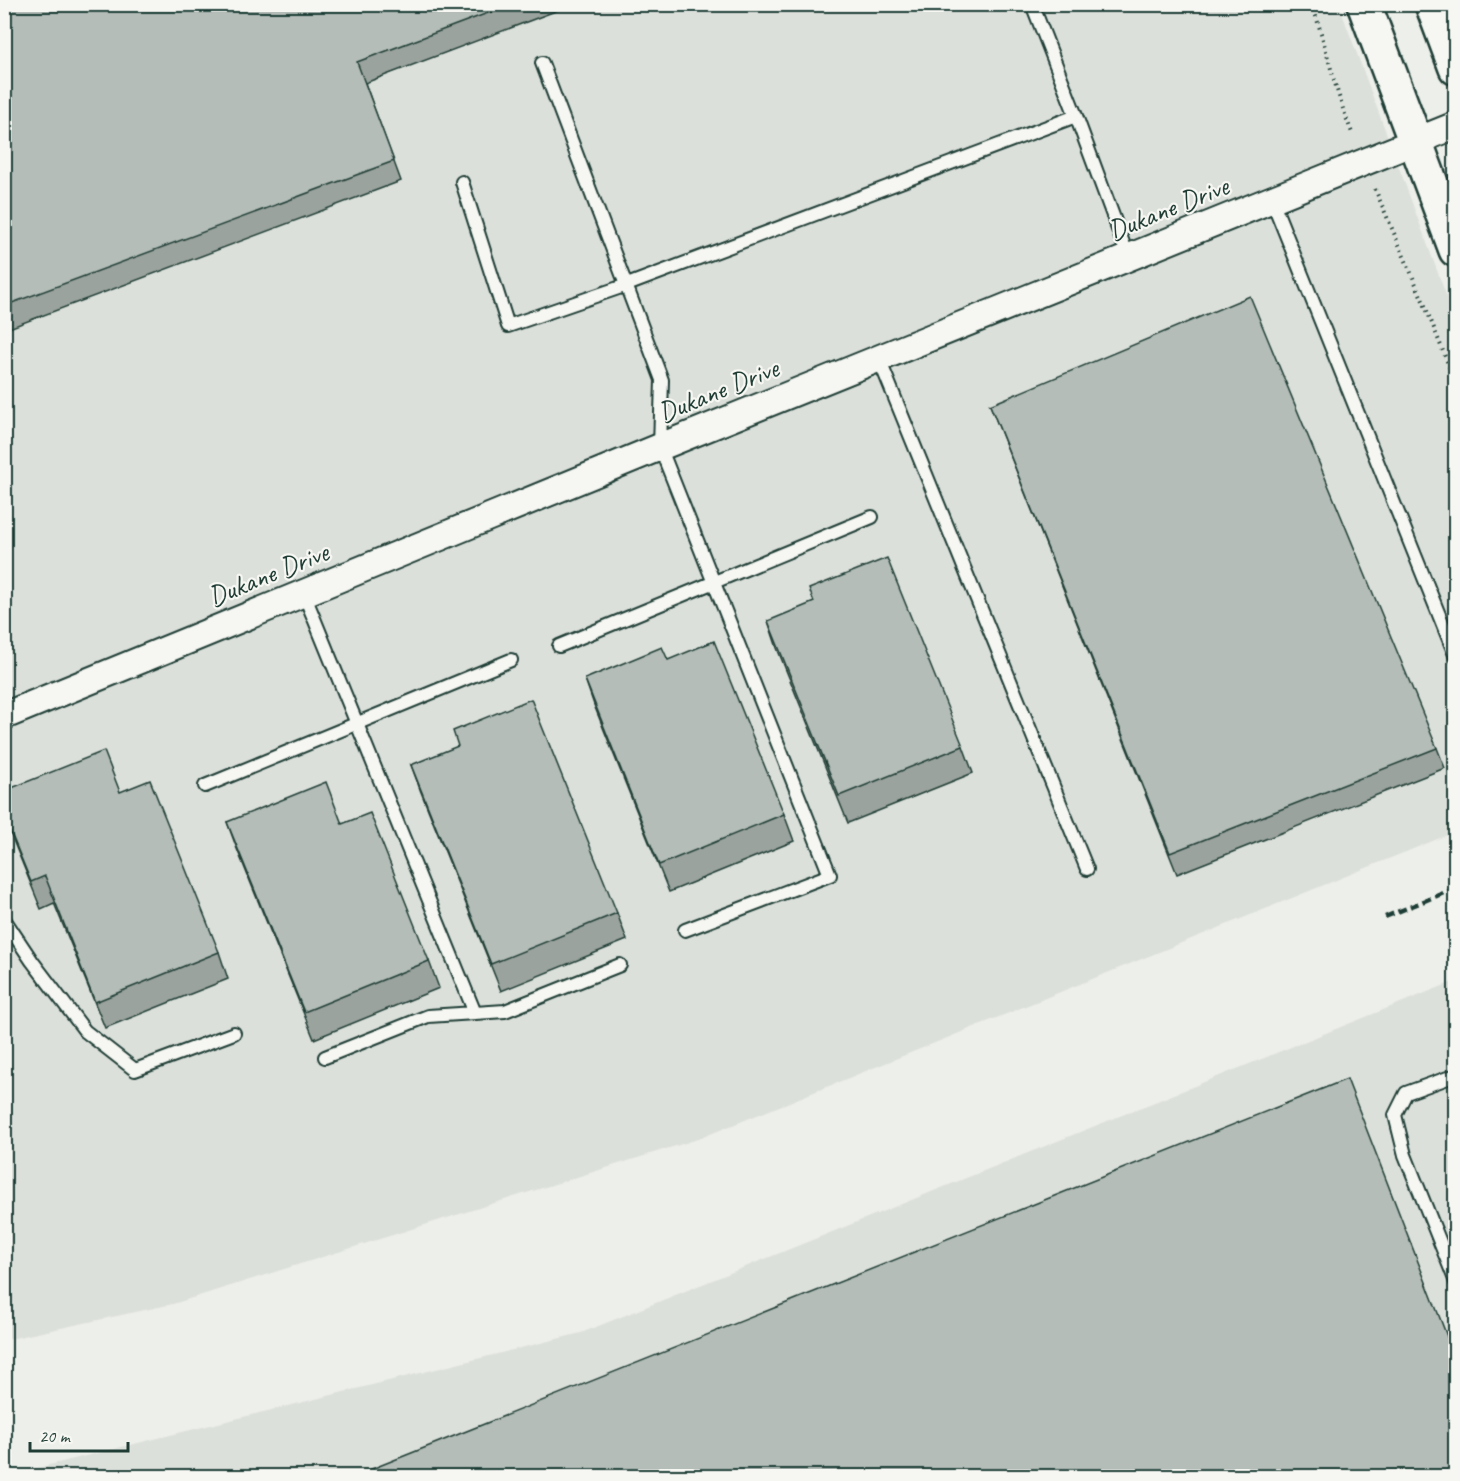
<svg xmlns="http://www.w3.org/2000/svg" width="1460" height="1481" font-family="Caveat,sans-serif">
<rect width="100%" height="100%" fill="#edefea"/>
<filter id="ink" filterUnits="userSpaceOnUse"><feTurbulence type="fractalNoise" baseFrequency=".0167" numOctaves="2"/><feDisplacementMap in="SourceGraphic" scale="12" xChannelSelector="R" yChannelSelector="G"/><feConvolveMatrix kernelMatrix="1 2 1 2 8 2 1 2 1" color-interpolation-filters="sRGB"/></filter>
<g filter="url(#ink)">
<path fill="#dce0db" d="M4 5H1339L1455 319V832L698 1139 173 1304 5 1340Z
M1455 981V1476H5L581 1333Z"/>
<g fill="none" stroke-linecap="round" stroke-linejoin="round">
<defs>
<path id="service" d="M1032 4 1076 116 1129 259
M542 63 662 380 660 447 830 875 685 930
M462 182 508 326 627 285 1076 116
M1272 200 1456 657
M879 359 1087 869
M304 594 475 1013 428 1016 325 1057
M559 646 872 517
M205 786 511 660
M4 919 32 961 85 1031 135 1070 234 1033
M475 1013 505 1011 620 965
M1456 1075 1406 1093 1395 1115 1405 1155 1456 1282"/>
<path id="minor" d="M4 716 660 447 1456 125"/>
<path id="secondary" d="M1364 4 1456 250
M1432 4 1456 68"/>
</defs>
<use href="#service" stroke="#1f3d34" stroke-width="16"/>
<use href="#minor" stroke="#1f3d34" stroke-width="30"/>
<use href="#secondary" stroke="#1f3d34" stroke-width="38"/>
<path stroke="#1f3d34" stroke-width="4" stroke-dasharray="1.5 4.5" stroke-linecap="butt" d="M1312 4C1327 48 1335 93 1353 135
M1375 189 1424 303 1456 384"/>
<use href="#service" stroke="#f6f6f2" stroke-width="12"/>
<use href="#minor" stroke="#f6f6f2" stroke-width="26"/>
<use href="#secondary" stroke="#f6f6f2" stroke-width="33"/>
<path stroke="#1f3d34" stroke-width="4.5" stroke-dasharray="9 4.5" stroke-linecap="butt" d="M1385 917 1456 888"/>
</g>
<path fill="#9ba39e" stroke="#1f3d34" stroke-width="1.5" d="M4 4H574L365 83 401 181 4 330Z
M990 405 1437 748 1445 768 1177 874Z
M768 621 963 746 973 773 848 823 777 648Z
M668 660 784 814 794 841 669 892 594 705 585 679Z
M411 765 617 913 627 940 501 991 421 792Z
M4 791 120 792 219 952 228 979 105 1028 54 903 41 909 4 818Z
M227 822 342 824 429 961 439 988 314 1039 237 849Z"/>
<path fill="#b4bdb8" stroke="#1f3d34" stroke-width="1.5" d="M4 4H512L357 62 394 161 4 306Z
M1250 296 1437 748 1170 853 990 405Z
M887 558 963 746 839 796 768 621 814 602 809 589Z
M714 641 784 814 659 865 585 679 662 647 668 660Z
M531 699 617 913 491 964 411 765 458 746 453 731Z
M104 751 120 792 150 780 219 952 95 1002 45 876 31 882 4 816V791Z
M326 782 342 824 370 813 429 961 304 1012 227 822Z
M1347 1079 1455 1357V1476H354Z"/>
</g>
<g text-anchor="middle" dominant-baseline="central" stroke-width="4.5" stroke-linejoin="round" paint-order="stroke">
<g font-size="28" fill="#1f3d34" stroke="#f6f6f2">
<text transform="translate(1168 208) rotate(-22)">Dukane Drive</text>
<text transform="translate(718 390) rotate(-22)">Dukane Drive</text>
<text transform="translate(268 574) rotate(-22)">Dukane Drive</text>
</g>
</g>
<rect width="1460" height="1481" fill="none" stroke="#f6f6f2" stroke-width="24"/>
<rect x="12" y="12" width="1436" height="1457" fill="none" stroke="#1f3d34" stroke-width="2" filter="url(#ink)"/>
<path d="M30 1442v9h98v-9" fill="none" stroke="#1f3d34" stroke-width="3"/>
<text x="39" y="1442" font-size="18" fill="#1f3d34" stroke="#f6f6f2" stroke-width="4.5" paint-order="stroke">20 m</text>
</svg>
